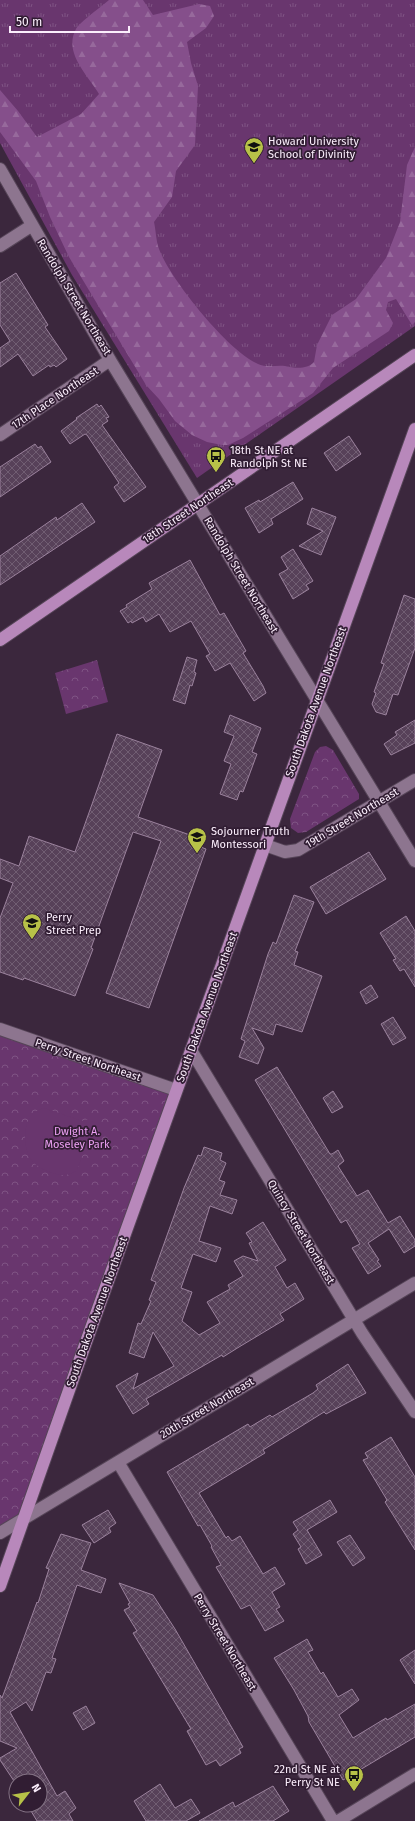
<svg xmlns="http://www.w3.org/2000/svg" width="415" height="1821" font-family="'Fira Sans',sans-serif">
<defs>
<pattern id="grass-tufts" width="24" height="20" patternUnits="userSpaceOnUse"><rect width="24" height="20" fill="#69366e"/><path d="M3 7l-1-3M5 7V3M7 7l1-3M15 17l-1-3M17 17v-4M19 17l1-3" fill="none" stroke="#7f5384"/></pattern>
<pattern id="forest-firs" width="22" height="20" patternUnits="userSpaceOnUse"><rect width="22" height="20" fill="#854f8b"/><path d="M5 1l3.5 6h-7zM16 11l3.5 6h-7z" fill="#97699c"/></pattern>
<pattern id="park-crowns" width="20" height="18" patternUnits="userSpaceOnUse"><rect width="20" height="18" fill="#69366e"/><path d="M2 6a3 3 0 1 1 6 0M12 15a3 3 0 1 1 6 0" fill="none" stroke="#7f5384"/></pattern>
<pattern id="building-cross-hatch" width="8" height="8" patternUnits="userSpaceOnUse"><rect width="8" height="8" fill="#574159"/><path d="M0 0l8 8M0 8l8-8" fill="none" stroke="#705d72"/></pattern>
</defs>
<rect width="100%" height="100%" fill="#3b273d"/>
<path fill="url(#grass-tufts)" d="M0 0H415V326L197 478 72 275 0 143Z"/>
<path fill="url(#forest-firs)" d="M109 0H143L153 15 199 4 210 6 214 16 206 28 187 42 191 63 198 86 195 145 176 171 172 197 154 222C156 231 156 241 159 249 170 279 228 351 258 364 266 368 276 365 285 366 294 368 307 370 314 362L317 345 332 315 356 299 386 258 400 222 407 165 415 147V322L412 325 396 299 388 302 386 310 393 323 389 331 333 368 313 393 243 438 228 445H222L207 442 192 435 175 421 159 399 146 385 69 257 50 217 36 181 0 132V90L18 111 37 137 81 114 99 94C88 75 63 53 76 29 79 23 102 6 109 0Z"/>
<path fill="url(#park-crowns)" d="M97 660 108 702 66 714 55 673Z
M326 746 333 750 359 794V799L306 832 298 833 291 828 290 819 315 752 320 747Z
M0 1028 176 1090 24 1519 0 1533Z"/>
<path fill="#69366e" d="M44 1108 82 1121 89 1119 94 1123V1131L90 1134 77 1170C73 1173 68 1175 63 1175 53 1175 35 1167 30 1158 22 1142 22 1113 44 1108Z"/>
<path fill="url(#building-cross-hatch)" stroke="#9b829d" d="M16 273 48 325 45 327 67 359 56 367 54 365 50 367 49 365 33 376 18 354 0 367V348L10 341 0 325V283Z
M97 404 99 407 101 405 109 417 106 418 108 421 102 425 146 487 124 502 114 487 119 483 87 435 85 434 70 444 61 431 77 419 76 418Z
M349 436 361 454 336 471 324 453Z
M35 444 38 448 41 446 51 462 0 497V467Z
M293 482 303 499 271 519 273 524 259 533 245 508 259 500 260 502Z
M82 503 95 522 0 585V556L56 517 57 520Z
M312 508 336 517 321 555 299 546 323 531 307 524Z
M293 549 313 581 306 585 309 589 293 599 279 574 288 569 281 557Z
M190 560 220 615 224 613 246 651 243 653 263 686 266 693 254 701 230 663 215 671 206 656 210 654 191 621 170 632 159 614 146 622 143 617 132 623 131 621 128 623 120 611 127 607 126 605 152 589 149 583Z
M404 595 415 599V648L398 695 393 694 386 715 376 712 372 704 376 693 374 692 384 664 381 663Z
M187 657 197 660 194 672 196 673 192 686 190 685 185 704 173 700Z
M230 715 261 728 252 752 257 754 243 792 240 791 237 800 220 794 231 764 224 761 234 736 224 732Z
M415 720V743L391 755 384 744 397 735 395 732Z
M117 734 162 750 138 817 193 836 190 843 206 849 149 1008 106 993 161 841 133 832 91 948 93 949 75 996 24 978 23 980 0 972V918L13 883 0 878V859L19 866 29 836 75 852Z
M369 852 386 879 326 914 310 887Z
M294 895 314 902 295 951 298 952 294 965 322 976 302 1032 276 1024 273 1035 252 1028 264 1048 258 1064 239 1057 245 1041 241 1039 268 954 273 942 276 944Z
M406 916 415 931V987L404 969 400 971 393 960 396 959 380 933Z
M371 985 378 997 366 1004 360 992Z
M393 1017 406 1038 393 1045 381 1024Z
M277 1067 330 1154H332L338 1150 344 1161 338 1166 357 1196 368 1190 388 1223 400 1216 415 1240V1246L404 1253 389 1229 368 1243 379 1260 377 1261 381 1266 368 1274 352 1248 360 1244 346 1220 341 1223 255 1080Z
M333 1091 343 1107 332 1113 323 1098Z
M204 1147 222 1153 220 1160 226 1163 219 1180 225 1182 220 1195 237 1200 232 1214 210 1206 199 1241 221 1248 216 1262 193 1254 181 1288 192 1292 182 1321 199 1335 220 1323 207 1302 230 1289 228 1285 243 1276 234 1261 243 1256 258 1261 249 1243 252 1242 246 1233 263 1222 286 1260 275 1267 287 1288 295 1283 304 1299 280 1314 284 1320 239 1347 223 1357 222 1355 146 1399 149 1404 133 1414 116 1386 138 1373 133 1389 174 1366 153 1332 144 1358 129 1353 138 1323 141 1324 151 1301 149 1300 156 1282 151 1280 184 1188 198 1155 201 1156Z
M348 1364 366 1393 326 1414 324 1412 263 1450 265 1453 199 1493 226 1538 228 1536 232 1541 240 1536 263 1574 275 1567 285 1584 272 1592 280 1607 276 1609 284 1621 265 1631 250 1605 241 1609 216 1567 221 1565 211 1547 212 1546 200 1525 198 1526 167 1472 248 1424 250 1427 270 1415 272 1417 313 1393 318 1389 316 1385Z
M391 1437 415 1477V1550L385 1502 387 1500 363 1460 368 1458 365 1453Z
M330 1500 337 1512 307 1530 322 1555 306 1564 298 1549 301 1547 293 1534 298 1530 293 1522Z
M108 1510 116 1523 109 1528 111 1532 94 1543 82 1525Z
M61 1534 91 1543 81 1570 106 1579 101 1593 77 1585 52 1658 56 1659 51 1673 46 1672 32 1711 26 1702 10 1712 57 1796 65 1791 76 1808 69 1814 73 1821H37L31 1811 40 1806V1781H14L0 1760V1758L17 1748 0 1741V1695L2 1698 37 1602 38 1603 49 1569 46 1568Z
M350 1535 365 1558 353 1566 337 1542Z
M119 1583 153 1595 175 1629 243 1747 239 1749 241 1753 220 1766 216 1760 206 1765 187 1731 191 1729 133 1633 137 1631 124 1610 130 1607 128 1604 130 1603Z
M307 1639 313 1650 308 1652 321 1674 323 1672 338 1697 352 1689 359 1700 339 1715 353 1738 386 1718 387 1720 389 1719 415 1704V1737L343 1780 309 1722 308 1716 294 1690 274 1658Z
M415 1650V1684L400 1660Z
M86 1706 95 1723 83 1730 73 1713Z
M160 1784 175 1808 191 1799 200 1813 186 1821H146L134 1801Z
M273 1786 289 1811 273 1821H199L233 1802 235 1807Z"/>
<g fill="none" stroke-linecap="round" stroke-linejoin="round">
<defs>
<path id="minor" d="M0 169 110 360 415 861
M0 246 31 226
M0 435 110 360
M265 845 285 852 298 850 415 780
M0 1029 176 1090
M191 1050 362 1333 415 1412
M118 1462 333 1821
M0 1533 415 1283
M338 1821 415 1774"/>
<path id="major" d="M0 640 415 355
M0 1586 86 1342 415 429"/>
</defs>
<use href="#minor" stroke="#564558" stroke-width="14"/>
<use href="#major" stroke="#564558" stroke-width="14"/>
<use href="#minor" stroke="#8d758f" stroke-width="12"/>
<use href="#major" stroke="#b888bb" stroke-width="12"/>
</g>
<defs>
<symbol id="university-pin" viewBox="-11 -11 22 30"><path d="M0 17L-7.5 6A9.5 9.5 0 1 1 7.5 6Z" fill="#b7c148" stroke="#311d33"/><path d="M0-5L7-2L0 1L-7-2ZM-4 1L0 2.5L4 1V4Q0 6-4 4Z" fill="#111"/></symbol>
<symbol id="bus-pin" viewBox="-11 -11 22 30"><path d="M0 17L-7.5 6A9.5 9.5 0 1 1 7.5 6Z" fill="#b7c148" stroke="#311d33"/><path d="M-5-6H5V4H4V6H2V4H-2V6H-4V4H-5ZM-3.5-4V0h7V-4ZM-3.5 1.2v1.5H-2V1.2ZM2 1.2v1.5H3.5V1.2Z" fill="#111"/></symbol>
<symbol id="school-pin" viewBox="-11 -11 22 30"><path d="M0 17L-7.5 6A9.5 9.5 0 1 1 7.5 6Z" fill="#b7c148" stroke="#311d33"/><path d="M0-5L7-2L0 1L-7-2ZM-4 1L0 2.5L4 1V4Q0 6-4 4Z" fill="#111"/></symbol>
</defs>
<g fill-rule="evenodd">
<use href="#university-pin" x="243" y="136" width="22" height="30"/>
<use href="#bus-pin" x="205" y="445" width="22" height="30"/>
<use href="#school-pin" x="186" y="826" width="22" height="30"/>
<use href="#school-pin" x="21" y="912" width="22" height="30"/>
<use href="#bus-pin" x="343" y="1764" width="22" height="30"/>
</g>
<g text-anchor="middle" dominant-baseline="central" stroke-width="3.5" stroke-linejoin="round" paint-order="stroke">
<g font-size="11" fill="#fbeefc" stroke="#311d33" text-anchor="start">
<text x="268" y="141">Howard University<tspan x="268" dy="13">School of Divinity</tspan></text>
<text x="230" y="450">18th St NE at<tspan x="230" dy="13">Randolph St NE</tspan></text>
<text x="211" y="831">Sojourner Truth<tspan x="211" dy="13">Montessori</tspan></text>
<text x="46" y="917">Perry<tspan x="46" dy="13">Street Prep</tspan></text>
<text x="340" y="1769" text-anchor="end">22nd St NE at<tspan x="340" dy="13">Perry St NE</tspan></text>
</g>
<g font-size="11" fill="#fbeefc" stroke="#311d33">
<text transform="translate(74 297) rotate(59)">Randolph Street Northeast</text>
<text transform="translate(55 398) rotate(-34)">17th Place Northeast</text>
<text transform="translate(188 511) rotate(-34)">18th Street Northeast</text>
<text transform="translate(241 575) rotate(59)">Randolph Street Northeast</text>
<text transform="translate(316 702) rotate(-70)">South Dakota Avenue Northeast</text>
<text transform="translate(352 818) rotate(-31)">19th Street Northeast</text>
<text transform="translate(207 1007) rotate(-70)">South Dakota Avenue Northeast</text>
<text transform="translate(88 1060) rotate(19)">Perry Street Northeast</text>
<text transform="translate(301 1232) rotate(59)">Quincy Street Northeast</text>
<text transform="translate(97 1312) rotate(-70)">South Dakota Avenue Northeast</text>
<text transform="translate(207 1408) rotate(-31)">20th Street Northeast</text>
<text transform="translate(225 1642) rotate(59)">Perry Street Northeast</text>
</g>
<g font-size="11" fill="#eca0f3" stroke="#311d33">
<text x="77" y="1131">Dwight A.<tspan x="77" dy="13">Moseley Park</tspan></text>
</g>
</g>
<g transform="translate(28 1793) rotate(59)"><circle r="19" fill="#311d33" stroke="#827183"/>
<path d="M0-3L7 15L0 10L-7 15Z" fill="#b7c148"/>
<text y="-6" font-size="11" font-weight="bold" text-anchor="middle" fill="#fbeefc">N</text>
</g>
<path d="M10 26v6h119v-6" fill="none" stroke="#fbeefc" stroke-width="2"/>
<text x="16" y="26" font-size="12" fill="#fbeefc" stroke="#311d33" stroke-width="3" paint-order="stroke">50 m</text>
</svg>
